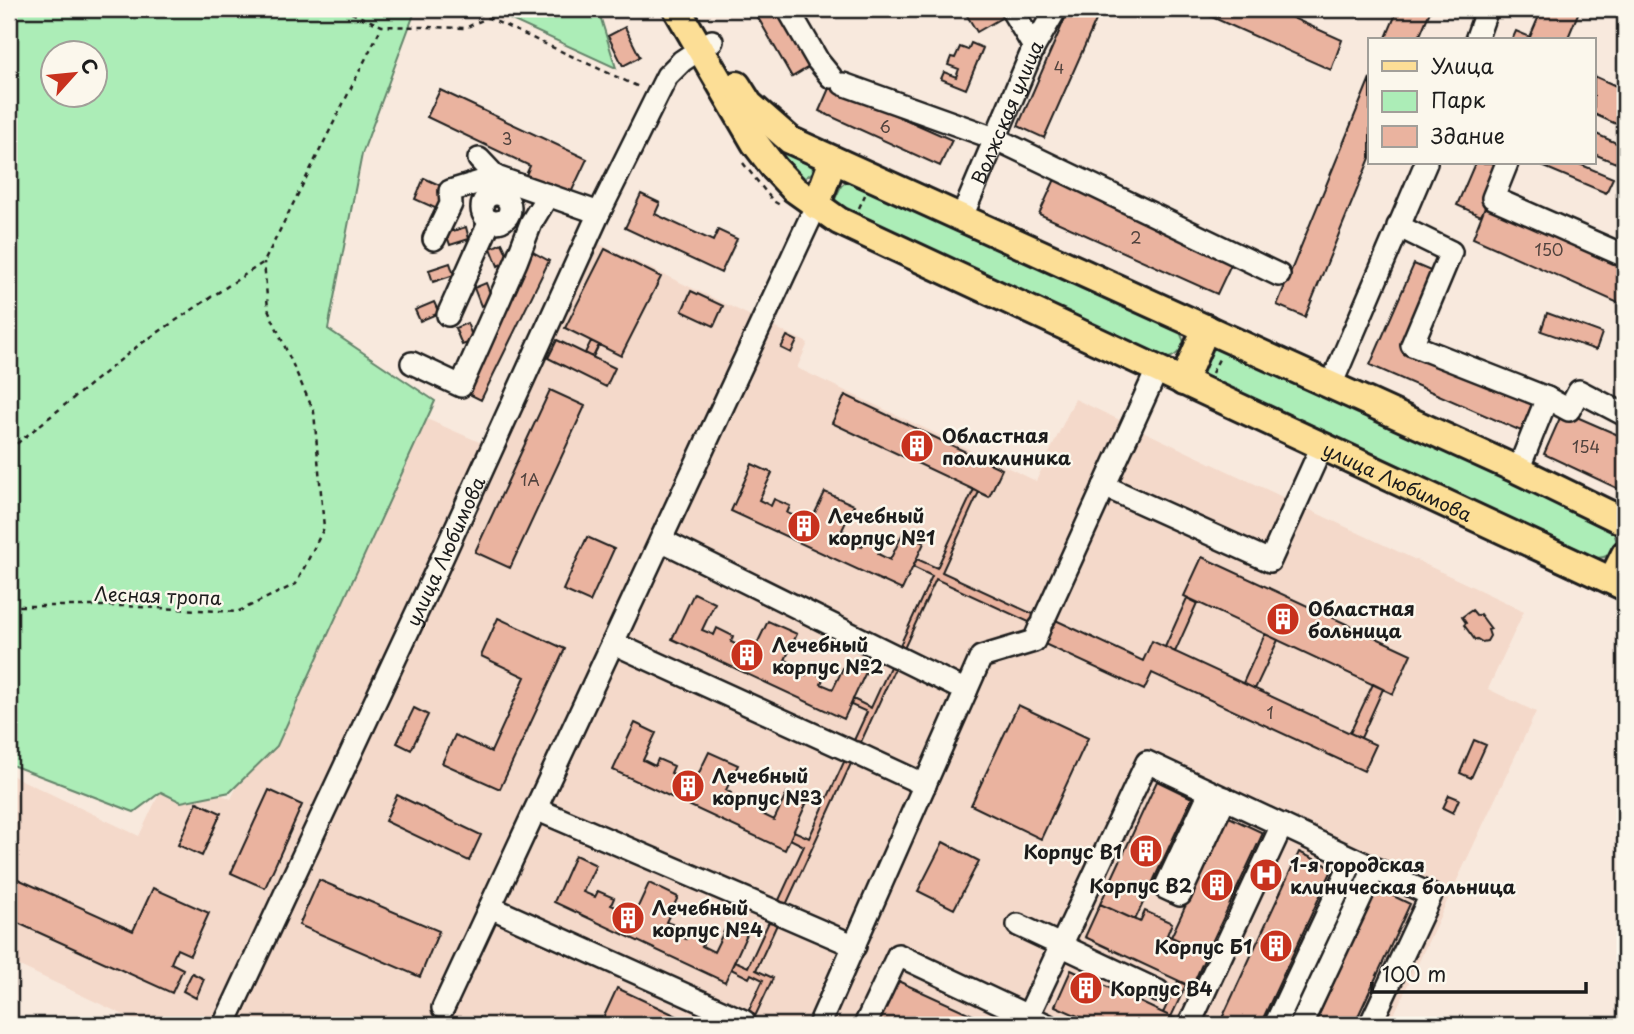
<svg xmlns="http://www.w3.org/2000/svg" width="1634" height="1034" font-family="'Playpen Sans',sans-serif">
<rect width="100%" height="100%" fill="#f8e9dd"/>
<filter id="ink" filterUnits="userSpaceOnUse"><feTurbulence type="fractalNoise" baseFrequency=".0143" numOctaves="2"/><feDisplacementMap in="SourceGraphic" scale="14" xChannelSelector="R" yChannelSelector="G"/><feConvolveMatrix kernelMatrix="1 2 1 2 8 2 1 2 1" color-interpolation-filters="sRGB"/></filter>
<g filter="url(#ink)">
<path fill="#f4d9ca" d="M595 242 808 343 797 368 1036 481 1075 399 1524 611 1488 689 1536 712 1389 1025H145L9 961V774L139 836 170 771 231 799 413 413 500 451Z"/>
<path fill="#acedb7" stroke="#64846a" stroke-width="2" fill-rule="evenodd" d="M9 9H401L414 14 362 154 328 329 435 401 277 746 230 792 181 802 161 792 134 812 9 764ZM94 52V94H52V52Z
M488 9H598L616 68Z
M754 127 812 162 813 172 805 178 799 177Z
M849 179 1178 327 1184 342C1180 352 1175 358 1163 359L840 210 835 199 841 186Z
M1212 347H1222L1611 529C1622 544 1616 557 1597 558L1205 376 1199 368Z"/>
<path fill="#eab39f" stroke="#1c1c1c" stroke-width="2" d="M753 9H780L812 65 792 77Z
M963 9H998L1003 17 977 32Z
M1069 9H1101L1044 138 1018 126Z
M1194 9H1273L1342 40 1331 70Z
M1398 9H1431L1418 40H1385Z
M1542 9H1580L1567 40H1512L1516 31 1530 37Z
M625 27 640 57 623 66 608 36Z
M971 43 983 48 966 89 941 79 944 72 956 77 959 69 948 65 951 57 955 58 960 47 968 50Z
M1594 76 1625 90V128L1594 114Z
M1370 78V158L1305 317 1277 305Z
M830 86 952 140 940 166 819 111Z
M440 90 587 159 569 197 525 177 530 166 427 117Z
M1594 133 1623 146 1616 163 1594 154Z
M1475 163H1504L1481 216 1457 205Z
M1544 163H1577L1613 178 1606 193 1542 166Z
M424 178 446 188 437 209 415 199Z
M1055 179 1233 260 1217 294 1039 214Z
M641 194 660 203 655 214 713 241 718 230 737 239 721 273 625 228Z
M1488 199 1625 261V306L1473 238Z
M466 227 469 239 450 245 446 233Z
M502 243 510 260 498 266 491 248Z
M605 249 661 277 621 356 565 328Z
M531 251 549 261 481 400 463 391Z
M450 263 454 275 433 282 429 270Z
M1414 264 1440 275 1408 347 1533 402 1521 431 1370 365Z
M486 283 493 301 481 306 474 288Z
M691 291 723 306 714 326 682 311Z
M434 302 439 313 420 321 415 310Z
M1547 313 1602 333 1596 350 1541 331Z
M467 323 474 341 462 345 455 328Z
M787 336 797 341 791 353 781 348Z
M557 340 615 368 606 387 548 358Z
M591 341 599 345 593 357 585 353Z
M550 390 585 406 510 568 475 552Z
M845 395 1002 469 989 497 832 423Z
M1563 411 1625 438V492L1544 454Z
M752 464 772 473 759 500 771 506 774 499 790 506 787 513 806 521 809 515 813 517 825 492 854 505 842 530 847 533 845 539 862 547 865 540 881 548 878 554 890 560 903 533 924 543 902 590 731 511Z
M974 489 979 492 942 572 1048 621 1044 629 936 579 756 970 773 978 751 1025H742L763 980 751 974 749 978 731 969 735 961 748 967 804 846 790 839 794 831 809 838 867 712 851 705 853 699 871 708 932 576 913 567 917 559 937 568Z
M587 537 614 549 590 602 563 590Z
M1202 557 1411 654 1393 694 1184 596Z
M694 593 715 603 702 630 714 635 717 628 733 636 731 642 749 651 752 644 756 646 768 621 797 634 785 660 791 662 788 668 805 676 808 670 824 677 821 684 833 689 846 662 866 672 844 719 672 639Z
M1187 598 1197 603 1175 652 1165 647Z
M1472 610 1477 616 1480 614 1491 629 1488 630 1490 636 1487 641 1482 642 1477 639 1475 640 1464 625 1466 623 1462 617Z
M1049 617 1143 661 1152 641 1376 745 1364 771 1152 673 1144 690 1038 641Z
M498 618 565 649 500 789 442 763 455 735 491 752 525 677 481 656Z
M1265 634 1278 640 1255 689 1243 683Z
M1373 684 1383 689 1361 738 1350 733Z
M1018 705 1088 738 1041 839 971 805Z
M414 708 428 715 411 750 397 743Z
M635 723 656 733 643 760 655 766 658 759 674 766 671 773 690 781 693 775 697 777 709 752 738 765 726 790 731 793 728 799 746 807 749 800 765 808 762 814 774 820 787 793 807 802 785 850 613 770Z
M1474 740 1486 745 1471 778 1460 773Z
M1157 781 1192 798 1135 920 1100 904Z
M269 790 302 805 265 888 231 873Z
M397 795 481 835 469 861 385 821Z
M1449 795 1459 799 1453 813 1443 808Z
M197 802 221 813 202 856 178 845Z
M1227 816 1263 833 1207 953 1171 937Z
M943 842 979 861 954 909 918 891Z
M1299 852 1333 868 1260 1025H1219Z
M575 855 596 865 583 892 595 897 598 891 614 898 611 905 630 913 633 907 637 909 649 883 678 897 666 922 672 924 668 931 686 939 689 932 705 940 702 946 714 952 727 925 747 934 725 982 554 902Z
M9 875 133 931 153 888 209 913 190 955 177 949 171 963 183 969 172 993 9 919Z
M319 880 439 931 420 977 299 925Z
M1377 888 1410 904 1354 1025H1314Z
M1100 904 1140 922 1145 911 1172 923 1167 935 1207 953 1192 987 1085 937Z
M1071 970 1176 1019 1173 1025H1098L1055 1006Z
M192 973 204 979 196 998 183 991Z
M898 981 977 1017 974 1025 878 1024Z
M1178 981 1186 985 1171 1017 1163 1013Z
M617 988 696 1025H600Z
M977 1017 994 1025H974Z"/>
<g fill="none" stroke-linecap="round" stroke-linejoin="round">
<defs>
<g id="minor">
<path d="M788 9 818 61 831 77"/>
<path d="M1011 9 1034 47"/>
<path d="M1476 40 1487 9"/>
<path d="M843 84 994 138 1279 275"/>
<path d="M479 159 496 177 599 213"/>
<path d="M1507 163 1493 198 1625 256"/>
<circle cx="496" cy="208" r="14"/>
<path id="s1" d="M961 219 1034 47 1056 9"/>
<path d="M1398 226 1451 252 1412 345 1547 398 1518 470"/>
<path d="M434 239 451 204 450 191 496 177"/>
<path d="M448 315 490 221"/>
<path d="M412 363 461 386 516 262 531 223 548 195"/>
<path d="M1331 385 1426 163"/>
<path d="M1547 398 1569 410 1579 391 1625 415"/>
<path d="M1104 486 1270 561 1322 446"/>
<path d="M661 540 895 656"/>
<path d="M1044 619 1157 370"/>
<path d="M613 643 850 751"/>
<path d="M899 658 966 691"/>
<path d="M856 753 925 785"/>
<path d="M1210 792 1165 888 1180 895 1225 798"/>
<path d="M536 809 774 911"/>
<path d="M490 907 744 1021"/>
<path d="M781 914 855 946"/>
<path d="M1018 925 1158 991"/>
<path d="M443 1008 816 206"/>
<path d="M1028 1016 1147 762 1431 895 1370 1025"/>
<path id="s2" d="M224 1025 438 567 599 213 657 96 667 76 682 61 712 41"/>
<path d="M819 1025 981 657 1034 641 1040 627"/>
<path d="M865 1025 898 955 1047 1025"/>
<path d="M1189 1025 1282 825"/>
<path d="M1275 1025 1353 859"/>
<path d="M1301 1025 1374 869"/>
</g>
<g id="major">
<path id="s3" d="M677 9 755 143 775 169 794 189 839 221 1625 587"/>
<path d="M737 85 749 104 790 140 1518 470 1625 522"/>
<path d="M816 206 833 160"/>
<path d="M1183 382 1206 328"/>
<path d="M1612 580 1625 554"/>
</g>
</defs>
<use href="#minor" stroke="#1c1c1c" stroke-width="26"/>
<use href="#major" stroke="#1c1c1c" stroke-width="32"/>
<path stroke="#1c1c1c" stroke-width="2.5" stroke-dasharray="5 5" stroke-linecap="butt" d="M342 9 382 26 465 28 487 18
M469 9 641 88
M743 163 773 201 780 205
M859 208 865 195
M1212 373 1220 357
M9 450 139 345 264 262 382 26
M9 606H122L237 612 296 584 324 528 314 412 268 309 264 262"/>
<use href="#minor" stroke="#fbf7ec" stroke-width="21"/>
<use href="#major" stroke="#fcde96" stroke-width="26"/>
</g>
</g>
<defs>
<symbol id="building-disc" viewBox="-11 -11 22 22"><circle r="9.5" fill="#c8321e" stroke="#fbf7ec"/><path d="M-4-6H4V6H1V3H-1V6H-4ZM-2.5-4.3h1.7v1.8h-1.7ZM.8-4.3h1.7v1.8H.8ZM-2.5-1h1.7V.8h-1.7ZM.8-1h1.7V.8H.8Z" fill="#fff"/></symbol>
<symbol id="hospital-disc" viewBox="-11 -11 22 22"><circle r="9.5" fill="#c8321e" stroke="#fbf7ec"/><path d="M-5-5h3v3.5h4V-5h3V5h-3V1.5h-4V5h-3Z" fill="#fff"/></symbol>
</defs>
<g fill-rule="evenodd">
<use href="#building-disc" x="898" y="427" width="38" height="38"/>
<use href="#building-disc" x="785" y="507" width="38" height="38"/>
<use href="#building-disc" x="1264" y="600" width="38" height="38"/>
<use href="#building-disc" x="728" y="636" width="38" height="38"/>
<use href="#building-disc" x="669" y="767" width="38" height="38"/>
<use href="#building-disc" x="1127" y="832" width="38" height="38"/>
<use href="#hospital-disc" x="1247" y="856" width="38" height="38"/>
<use href="#building-disc" x="1198" y="866" width="38" height="38"/>
<use href="#building-disc" x="609" y="899" width="38" height="38"/>
<use href="#building-disc" x="1257" y="927" width="38" height="38"/>
<use href="#building-disc" x="1067" y="969" width="38" height="38"/>
</g>
<g text-anchor="middle" dominant-baseline="central" stroke-width="5" stroke-linejoin="round" paint-order="stroke">
<g font-size="16" fill="#50423d">
<text x="1059" y="67">4</text>
<text x="885" y="126">6</text>
<text x="507" y="138">3</text>
<text x="1136" y="237">2</text>
<text x="1549" y="249">150</text>
<text x="1586" y="446">154</text>
<text x="530" y="479">1А</text>
<text x="1270" y="712">1</text>
</g>
<g font-size="19" fill="#1c1c1c" stroke="#fbf7ec">
<text stroke="none"><textPath href="#s1" startOffset="116">Волжская улица</textPath></text>
<text stroke="none"><textPath href="#s3" startOffset="887">улица Любимова</textPath></text>
<text stroke="none"><textPath href="#s2" startOffset="523">улица Любимова</textPath></text>
<text transform="translate(158 595) rotate(2)">Лесная тропа</text>
</g>
<g font-size="19" font-weight="bold" fill="#1c1c1c" stroke="#fbf7ec" text-anchor="start">
<text x="942" y="435">Областная<tspan x="942" dy="22">поликлиника</tspan></text>
<text x="828" y="515">Лечебный<tspan x="828" dy="22">корпус №1</tspan></text>
<text x="1308" y="608">Областная<tspan x="1308" dy="22">больница</tspan></text>
<text x="772" y="644">Лечебный<tspan x="772" dy="22">корпус №2</tspan></text>
<text x="712" y="775">Лечебный<tspan x="712" dy="22">корпус №3</tspan></text>
<text x="1122" y="851" text-anchor="end">Корпус В1</text>
<text x="1290" y="864">1-я городская<tspan x="1290" dy="22">клиническая больница</tspan></text>
<text x="1192" y="885" text-anchor="end">Корпус В2</text>
<text x="652" y="907">Лечебный<tspan x="652" dy="22">корпус №4</tspan></text>
<text x="1252" y="946" text-anchor="end">Корпус Б1</text>
<text x="1110" y="988">Корпус В4</text>
</g>
</g>
<rect width="1634" height="1034" fill="none" stroke="#fbf7ec" stroke-width="35"/>
<rect x="18" y="18" width="1599" height="999" fill="none" stroke="#1c1c1c" stroke-width="2.5" filter="url(#ink)"/>
<rect x="1368" y="38" width="228" height="126" fill="#fbf7ec" stroke="#a29f99" stroke-width="2"/>
<rect x="1382" y="61" width="35" height="10" fill="#fcde96" stroke="#a29f99" stroke-width="2"/>
<text x="1431" y="74" font-size="21" fill="#1c1c1c">Улица</text>
<rect x="1382" y="91" width="35" height="21" fill="#acedb7" stroke="#a29f99" stroke-width="2"/>
<text x="1431" y="108" font-size="21" fill="#1c1c1c">Парк</text>
<rect x="1382" y="126" width="35" height="21" fill="#eab39f" stroke="#a29f99" stroke-width="2"/>
<text x="1431" y="144" font-size="21" fill="#1c1c1c">Здание</text>
<g transform="translate(74 74) rotate(63)"><circle r="33" fill="#fbf7ec" stroke="#a29f99" stroke-width="2"/>
<path d="M0-5L12 26L0 18L-12 26Z" fill="#c8321e"/>
<text y="-10" font-size="19" font-weight="bold" text-anchor="middle" fill="#1c1c1c">С</text>
</g>
<path d="M1372 982v10h214v-10" fill="none" stroke="#1c1c1c" stroke-width="3.5"/>
<text x="1382" y="982" font-size="21" fill="#1c1c1c" stroke="#fbf7ec" stroke-width="5" paint-order="stroke">100 m</text>
</svg>
